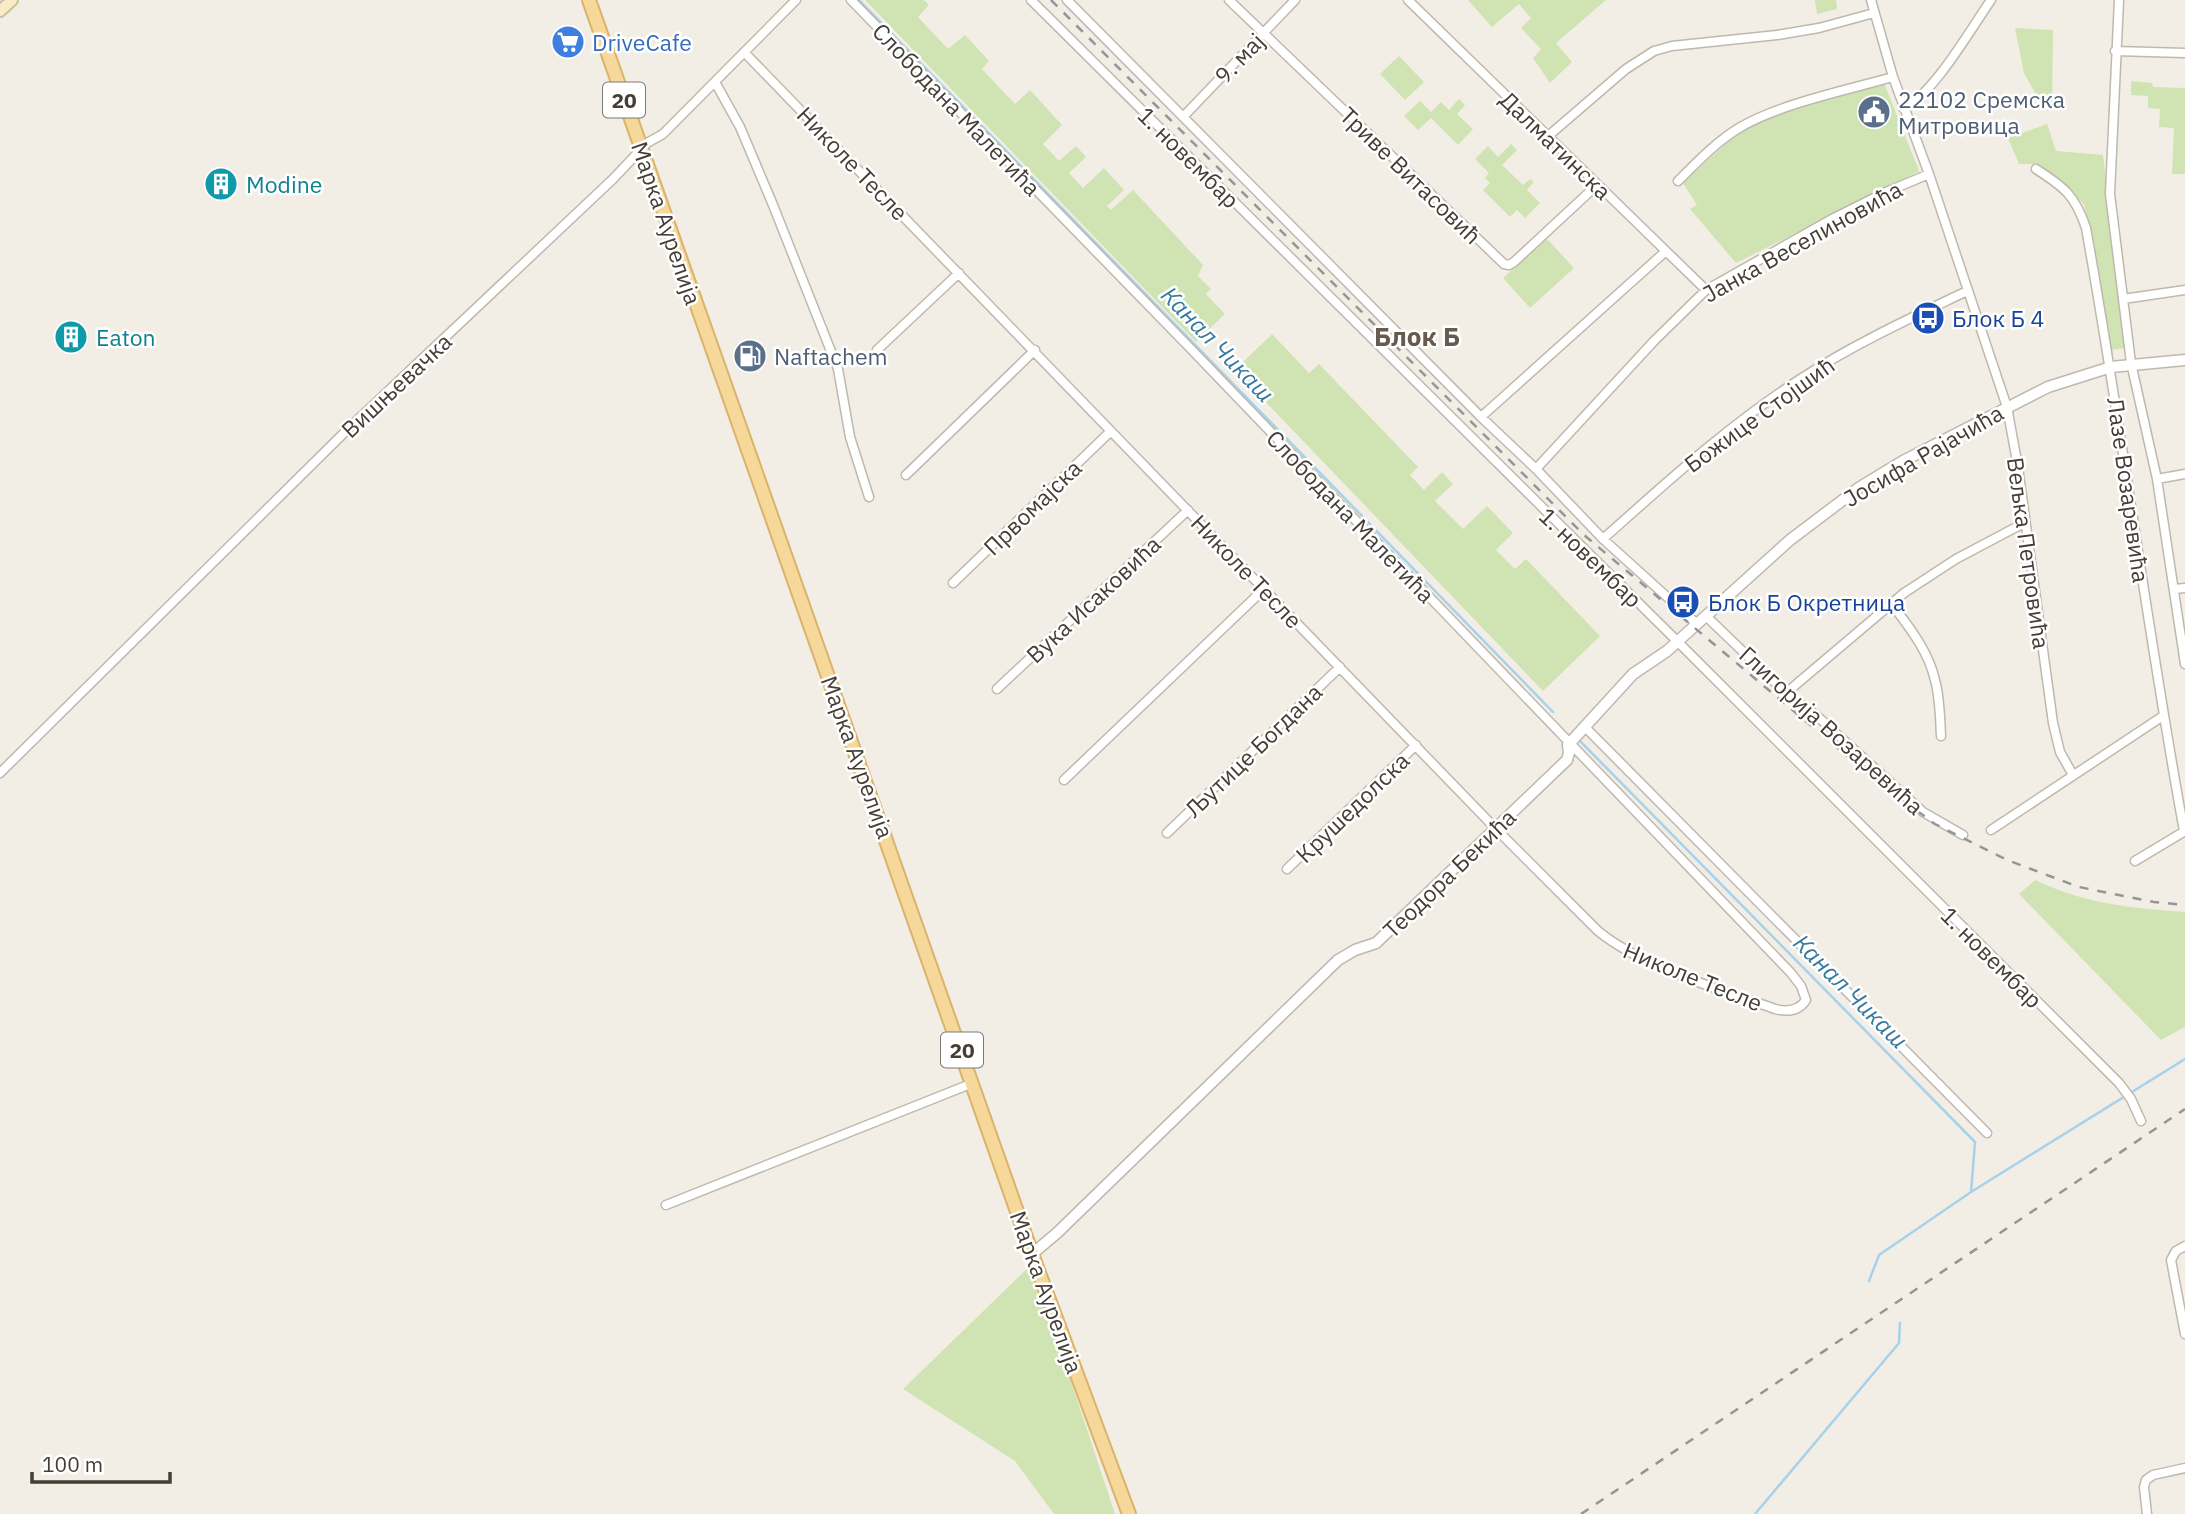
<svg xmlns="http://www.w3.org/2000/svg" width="2185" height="1514" font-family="'IBM Plex Sans',sans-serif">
<rect width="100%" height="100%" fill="#f2eee6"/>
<path fill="#d0e3b2" d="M865 0H924L929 5 918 17 948 49 965 35 989 61 982 69 1015 104 1030 90 1062 125 1043 144 1059 161 1076 146 1086 157 1069 173 1083 188 1104 168 1124 190 1107 206 1111 210 1133 190 1203 265 1198 276 1211 289 1206 294 1225 314 1196 342Z
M1468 0H1606L1556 43 1572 62 1550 83 1533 58 1541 49 1521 28 1531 18 1519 4 1492 27Z
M1815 0H1836L1837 9 1817 14Z
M2015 28 2053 30 2052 106 2043 107 2024 73Z
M1399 56 1424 82 1405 100 1380 74Z
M2131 81 2152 83 2153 87 2185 88V174H2172L2174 128 2159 127 2160 109 2148 108V96L2131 95Z
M1884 83 1919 171 1736 263 1690 209 1697 205 1683 183C1703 164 1722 146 1745 130 1781 107 1843 94 1884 83Z
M1459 99 1465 105 1457 114 1473 129 1458 145 1431 118 1418 130 1404 116 1420 101 1431 112 1441 102 1449 110Z
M2047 124 2056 151 2103 155 2125 348 2111 350 2084 204 2038 164H2019L2008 138Z
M1511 144 1517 150 1502 165 1523 185 1530 179 1534 182 1527 190 1540 203 1525 218 1517 210 1510 217 1483 190 1490 183 1485 178 1489 173 1475 159 1488 146 1498 157Z
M1547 239 1574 268 1530 308 1503 278Z
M1272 334 1309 373 1319 364 1418 467 1410 475 1424 490 1442 472 1453 484 1435 501 1463 529 1487 506 1513 533 1496 550 1515 569 1526 559 1600 636 1543 691 1235 370Z
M2035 880C2085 904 2131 908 2185 912V1027L2161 1040 2019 894Z
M1032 1264 1115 1514H1054L1015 1461 903 1389Z"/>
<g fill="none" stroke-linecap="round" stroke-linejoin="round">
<path stroke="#a7d2ea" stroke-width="2.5" d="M859 0 1553 712
M1577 738 1975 1142 1971 1192 1879 1255 1869 1281
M1971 1192 2185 1059
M1755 1514 1899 1343 1900 1323"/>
<defs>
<path id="minor" d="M1031 0 1678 642 2119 1083 2131 1099 2141 1121
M1067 0 1481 417 1536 469 1603 539 1697 624
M1229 0 1504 264 1509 265 1514 262 1597 185
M1408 0 1706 290
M1871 0 1893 77 1929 174 2007 407 2018 467 2053 723 2060 752 2073 775
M2119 0 2110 194 2131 363 2157 479 2185 664
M2115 51 2185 53
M744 52 1496 829 1598 931C1645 969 1718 988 1775 1009 1787 1012 1799 1011 1806 1000L1801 986 1791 973 1190 348 851 0
M715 82 740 127 773 205 838 369 850 437 869 497
M1903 108C1932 97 1972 27 1991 0
M1183 117 1295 0
M1547 137 1626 69 1654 51 1672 46 1777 35 1819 28 1874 13
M2036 169C2064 187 2075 195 2086 228 2122 428 2147 630 2184 831
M1678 181C1697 162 1716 142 1739 128 1779 104 1847 90 1893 77
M2123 299 2185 290
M877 350 959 273
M1481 417 1666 251
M1536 469 1654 341 1706 290 1832 219 1886 192 1929 174
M906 475 1035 350
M2157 479 2185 474
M1603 539C1667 482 1730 424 1802 378 1854 344 1911 318 1967 291
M953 583 1111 431
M2174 589 2185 588
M1891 603C1909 627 1928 650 1935 680 1940 698 1940 718 1941 736
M1707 617 1786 693 1817 716 1923 812 1963 835
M997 689 1188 510
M1786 693 1904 593 1956 559 2024 523
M1584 726 1987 1133
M0 773 350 427 613 179 647 143 663 134 796 0
M1064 780 1264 589
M1991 830 2163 716
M1167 833 1340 667
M2135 861 2185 831
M1287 869 1416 745
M666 1205 973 1083
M2185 1246 2176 1251 2171 1260 2185 1334
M2147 1514 2144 1487 2146 1480 2153 1475 2185 1468"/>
<path id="tertiary" d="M1032 1254 1057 1233 1338 960 1355 950 1376 943 1567 760 1569 753 1568 745 1633 674 1667 651 1790 540 1860 487 1903 461 2048 387 2111 367 2185 360"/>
<path id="secondary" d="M0 11 12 0"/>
<path id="primary" d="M589 0 1032 1254 1129 1514"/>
</defs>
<use href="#minor" stroke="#bfb8ad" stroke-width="11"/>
<use href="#tertiary" stroke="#bfb8ad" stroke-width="13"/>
<use href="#secondary" stroke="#cebe99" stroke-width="14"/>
<use href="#primary" stroke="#dab36c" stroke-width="16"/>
<use href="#minor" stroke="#fff" stroke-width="8"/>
<use href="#tertiary" stroke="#fff" stroke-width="10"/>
<use href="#secondary" stroke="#faebc8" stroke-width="10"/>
<use href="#primary" stroke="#f7d89b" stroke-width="12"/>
<path stroke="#959595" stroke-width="2.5" stroke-dasharray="9 9" stroke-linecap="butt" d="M1051 0 1584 535 1877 781 1935 824 2007 860 2079 887 2154 902 2185 905
M1581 1514 2185 1109"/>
</g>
<defs>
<symbol id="supermarket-disc" viewBox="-11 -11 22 22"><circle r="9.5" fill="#3f7fe0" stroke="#fff"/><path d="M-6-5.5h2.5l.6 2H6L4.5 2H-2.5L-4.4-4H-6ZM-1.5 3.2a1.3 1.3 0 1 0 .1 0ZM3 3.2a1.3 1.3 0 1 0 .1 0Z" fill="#fff"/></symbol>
<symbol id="civic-disc" viewBox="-11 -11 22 22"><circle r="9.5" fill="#5c6f8a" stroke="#fff"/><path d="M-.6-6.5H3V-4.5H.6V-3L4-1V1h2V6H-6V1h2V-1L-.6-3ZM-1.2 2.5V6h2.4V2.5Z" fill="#fff"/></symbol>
<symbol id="building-disc" viewBox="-11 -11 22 22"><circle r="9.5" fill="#0f9aa8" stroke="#fff"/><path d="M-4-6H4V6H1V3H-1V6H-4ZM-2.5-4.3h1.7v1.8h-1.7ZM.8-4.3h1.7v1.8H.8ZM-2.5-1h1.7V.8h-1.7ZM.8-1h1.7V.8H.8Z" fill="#fff"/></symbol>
<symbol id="bus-disc" viewBox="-11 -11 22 22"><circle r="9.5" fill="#1a4fb4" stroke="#fff"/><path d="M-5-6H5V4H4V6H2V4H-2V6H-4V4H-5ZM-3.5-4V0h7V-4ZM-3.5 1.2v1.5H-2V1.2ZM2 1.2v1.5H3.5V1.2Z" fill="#fff"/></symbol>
<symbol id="fuel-disc" viewBox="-11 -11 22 22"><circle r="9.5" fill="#5c6f8a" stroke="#fff"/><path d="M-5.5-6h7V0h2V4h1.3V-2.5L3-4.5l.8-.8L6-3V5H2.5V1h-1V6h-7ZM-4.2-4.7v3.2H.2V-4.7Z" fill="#fff"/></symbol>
</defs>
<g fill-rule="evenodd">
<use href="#supermarket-disc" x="549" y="23" width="38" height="38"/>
<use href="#civic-disc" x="1855" y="93" width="38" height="38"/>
<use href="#building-disc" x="202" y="165" width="38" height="38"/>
<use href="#bus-disc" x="1909" y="299" width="38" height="38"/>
<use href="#building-disc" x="52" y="318" width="38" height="38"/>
<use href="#fuel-disc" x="731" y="337" width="38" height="38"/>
<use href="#bus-disc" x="1664" y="583" width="38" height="38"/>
</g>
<g text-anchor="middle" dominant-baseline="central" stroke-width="5" stroke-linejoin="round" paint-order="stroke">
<g fill="#fff" stroke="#7c7872" stroke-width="2">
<rect x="603" y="82.5" width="42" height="35" rx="5"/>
<rect x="941" y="1032.5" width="42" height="35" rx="5"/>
</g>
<g font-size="21" font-weight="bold" fill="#443e36">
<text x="624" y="100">20</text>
<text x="962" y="1050">20</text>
</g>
<g font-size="23" fill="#366cbe" stroke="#fff" text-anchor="start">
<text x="592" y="42">DriveCafe</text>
</g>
<g font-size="23" fill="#443e36" stroke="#fff">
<text transform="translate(1239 58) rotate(-46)">9. мај</text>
<text transform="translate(957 109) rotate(46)">Слободана Малетића</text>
<text transform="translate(1556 145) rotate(44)">Далматинска</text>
<text transform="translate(1189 157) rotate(45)">1. новембар</text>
<text transform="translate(853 163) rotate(46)">Николе Тесле</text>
<text transform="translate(1411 175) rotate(44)">Триве Витасовић</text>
<text transform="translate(667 223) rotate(71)">Марка Аурелија</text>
<text transform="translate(1802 241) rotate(-29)">Јанка Веселиновића</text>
<text transform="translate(396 385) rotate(-43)">Вишњевачка</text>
<text transform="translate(1759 414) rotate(-36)">Божице Стојшић</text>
<text transform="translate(1923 455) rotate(-30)">Јосифа Рајачића</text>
<text transform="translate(2129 490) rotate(82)">Лазе Возаревића</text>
<text transform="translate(1032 507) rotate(-44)">Првомајска</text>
<text transform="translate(1351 516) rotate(46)">Слободана Малетића</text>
<text transform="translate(2029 553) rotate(82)">Вељка Петровића</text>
<text transform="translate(1591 557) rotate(44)">1. новембар</text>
<text transform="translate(1247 571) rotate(46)">Николе Тесле</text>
<text transform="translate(1093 599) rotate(-43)">Вука Исаковића</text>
<text transform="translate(1832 730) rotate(42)">Глигорија Возаревића</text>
<text transform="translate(1253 750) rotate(-44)">Љутице Богдана</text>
<text transform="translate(858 757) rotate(70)">Марка Аурелија</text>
<text transform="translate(1352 807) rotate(-44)">Крушедолска</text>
<text transform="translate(1449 873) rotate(-44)">Теодора Бекића</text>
<text transform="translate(1992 957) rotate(45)">1. новембар</text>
<text transform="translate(1693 976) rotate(22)">Николе Тесле</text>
<text transform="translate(1047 1292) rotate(70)">Марка Аурелија</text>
</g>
<g font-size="23" fill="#4e5e75" stroke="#fff" text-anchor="start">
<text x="1898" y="99">22102 Сремска<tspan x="1898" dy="26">Митровица</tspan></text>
<text x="774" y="356">Naftachem</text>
</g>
<g font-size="23" fill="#0d838f" stroke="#fff" text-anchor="start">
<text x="246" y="184">Modine</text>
<text x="96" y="337">Eaton</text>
</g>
<g font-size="23" fill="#164399" stroke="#fff" text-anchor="start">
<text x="1952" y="318">Блок Б 4</text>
<text x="1708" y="602">Блок Б Окретница</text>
</g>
<g font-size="24" font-style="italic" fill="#3579a0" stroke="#fff">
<text transform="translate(1218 344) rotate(46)">Канал Чикаш</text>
<text transform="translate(1851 991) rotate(45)">Канал Чикаш</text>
</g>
<g font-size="26" font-weight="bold" fill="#665b4e" stroke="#fff">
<text x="1417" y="336">Блок Б</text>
</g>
</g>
<path d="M32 1472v10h138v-10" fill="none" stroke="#443e36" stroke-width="3.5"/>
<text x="42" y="1472" font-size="21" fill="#443e36" stroke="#ffffff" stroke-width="5" paint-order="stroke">100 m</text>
</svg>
